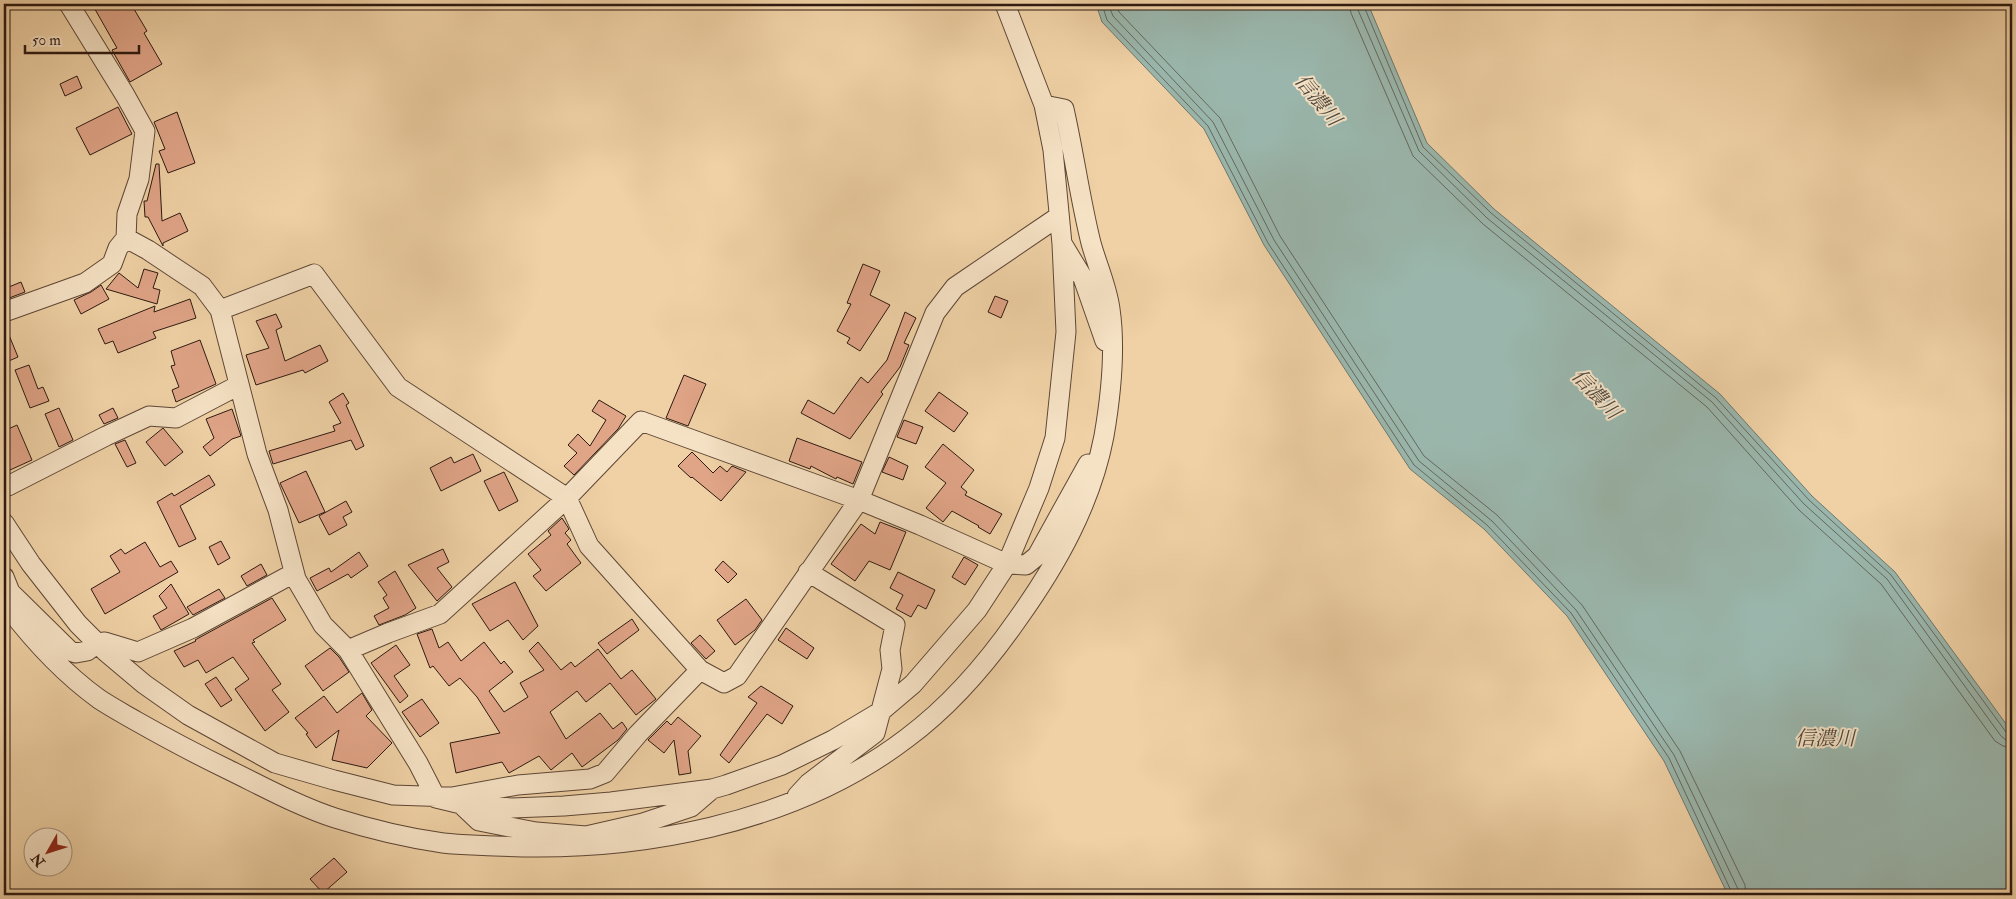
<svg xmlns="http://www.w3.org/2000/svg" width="2016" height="899" font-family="'IM FELL Double Pica','Noto Serif JP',serif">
<rect width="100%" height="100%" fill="#efd1a5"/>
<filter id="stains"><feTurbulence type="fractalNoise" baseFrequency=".004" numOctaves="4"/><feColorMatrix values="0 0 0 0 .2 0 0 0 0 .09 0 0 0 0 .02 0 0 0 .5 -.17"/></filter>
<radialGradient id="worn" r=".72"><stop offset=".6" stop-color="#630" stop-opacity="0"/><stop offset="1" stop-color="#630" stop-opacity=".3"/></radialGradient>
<path fill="#9ab6ac" stroke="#6e776e" d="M1096 4H1368L1427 143 1494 209 1720 394 1812 496 1895 572 2012 732V895H1728L1664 761 1567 616 1484 529 1410 469 1264 245 1204 129 1102 22Z"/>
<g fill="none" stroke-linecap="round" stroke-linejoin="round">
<path stroke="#64685e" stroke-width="1" d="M1102 4 1107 20 1208 126 1268 243 1414 465 1487 525 1571 613 1669 758 1733 895
M1108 4 1113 16 1213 122 1274 240 1419 461 1492 521 1576 610 1674 755 1738 889 1739 895
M1116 4 1119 12 1220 118 1280 236 1424 456 1497 515 1582 605 1680 751 1745 885 1746 895
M1349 4 1351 13 1413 156 1483 224 1707 407 1799 510 1881 584 1995 741 2003 746 2012 748
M1357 4 1358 10 1419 151 1487 218 1712 402 1804 504 1887 579 2001 736 2006 740 2012 741
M1363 4 1423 147 1491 213 1716 398 1809 500 1891 575 2006 732 2012 734"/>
</g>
<path fill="#e0a487" stroke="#2d1911" d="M92 4H131L147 31 144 33 162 64 130 82 112 50 117 48Z
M77 76 82 88 65 96 60 84Z
M118 107 132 134 90 155 76 128Z
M177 112 195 163 168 173 159 151 165 149 154 122Z
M156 164H159L162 221 180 213 188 231 163 243V246L148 217H145L144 201H147Z
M863 264 880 271 870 295 890 305 860 351 847 343 850 338 837 331 851 304 847 303Z
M144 269 158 273 153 288 160 290 157 304 106 289 119 273 138 288Z
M21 282 25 292 4 300V289Z
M101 285 109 299 81 314 74 300 91 292Z
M995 296 1008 301 1001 318 988 312Z
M190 299 196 318 153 332 156 338 118 353 113 341 105 344 98 329 155 306 154 312Z
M905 312 916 318 904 343 909 345 900 367 881 392 883 394 850 439 801 413 808 400 834 414 861 377 868 383 887 360Z
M276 314 282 327 276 330 285 361 320 345 328 361 305 373 303 370 256 385 246 355 269 348 256 321Z
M4 323 18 357 4 363Z
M200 340 216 384 176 402 172 390 179 387 171 366 175 365 171 351Z
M29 365 38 389 43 387 49 401 30 408 15 370Z
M684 375 706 384 688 426 666 418Z
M939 392 968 413 954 432 925 411Z
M343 393 349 403 346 405 364 446 356 450 351 440 273 464 269 451 335 431 333 426 341 423 329 402Z
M599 400 626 416 618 429 574 475 564 466 577 453 568 445 578 434 590 446 606 420 592 411Z
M59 408 73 440 59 447 45 414Z
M113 408 118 418 104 424 99 415Z
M232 409 241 436 232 439 210 456 203 447 214 438 206 419Z
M904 420 923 427 916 444 897 437Z
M17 425 32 460 10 470 4 455V431Z
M163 428 183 452 165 466 146 442Z
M797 438 862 462 853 484 837 477 836 479 811 466 810 469 789 461Z
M125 440 136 463 127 467 115 444Z
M943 444 974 470 961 487 967 492 965 495 1002 514 990 534 978 527 979 526 952 511 943 522 926 508 946 483 925 467Z
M692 452 713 473 720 466 727 472 732 466 746 472 721 501 692 477 691 478 678 466Z
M473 454 481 471 441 491 430 468 451 457 454 463Z
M889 457 908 466 903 480 882 472Z
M306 471 325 512 299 523 280 483Z
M504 472 518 501 499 511 484 481Z
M209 475 215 485 180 506 196 539 179 547 157 502 172 493 174 496Z
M346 501 352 512 343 517 347 525 329 535 319 516Z
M562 518 569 529 565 533 571 540 567 544 581 563 546 591 533 576 541 570 528 554 551 535 548 531Z
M880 522 906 532 890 570 869 561 855 581 831 564 861 524 875 534Z
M221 541 230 558 218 565 209 547Z
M145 542 160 567 171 561 178 572 105 614 91 589 120 572 110 556 121 549 125 554Z
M443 549 449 562 437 568 452 587 437 601 408 565Z
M359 552 368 566 351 578 348 574 317 591 310 578 329 568 331 572Z
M964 557 978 565 965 585 952 577Z
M723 561 737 574 728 583 715 570Z
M261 564 267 575 247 586 241 576Z
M395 571 416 608 405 615 379 625 374 616 389 608 383 598 387 595 378 582Z
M898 572 935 590 926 609 918 605 911 617 896 609 903 595 890 588Z
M515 582 538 626 523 640 508 620 490 631 472 604Z
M171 584 189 614 161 630 153 616 167 608 159 596Z
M219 589 225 598 193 615 187 607Z
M272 598 286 620 253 640 255 642 252 643 281 684 272 690 289 712 265 731 235 689 249 679 233 657 206 673 198 660 184 667 174 651 196 641 195 640Z
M746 599 762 620 755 630 735 645 717 620Z
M632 619 639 630 607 654 598 643Z
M786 628 814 648 807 659 778 640Z
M432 629 439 648 448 642 461 661 484 642 501 664 504 661 513 672 489 691 504 712 528 697 520 683 544 670 529 651 538 642 561 670 571 662 575 667 598 649 621 679 632 670 656 699 636 715 610 683 586 702 577 691 550 712 566 739 600 713 613 729 622 722 627 729 618 740 582 767 572 753 551 770 539 756 509 773 502 762 456 773 450 743 500 733 477 697 460 678 449 686 433 666 430 668 417 634Z
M700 635 715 651 706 659 691 643Z
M396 645 410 665 394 676 408 696 400 703 371 663Z
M330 648 339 657 349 672 323 691 305 666Z
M216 677 232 700 221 707 205 684Z
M761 686 793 706 782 724 767 714 729 763 720 755 757 703 748 697Z
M362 693 372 710 366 716 392 743 367 768 332 760 339 730 316 748 306 734 308 733 295 718 324 696 337 713Z
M422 699 439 723 420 737 402 712Z
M678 717 701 736 688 751 691 773 679 775 674 740 664 753 648 740 667 721 671 725Z
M334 858 347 872 323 893 310 879Z"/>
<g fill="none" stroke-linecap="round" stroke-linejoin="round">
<defs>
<path id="minor" d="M126 238 148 250 202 286 220 310 257 454 278 510 296 579 323 625 348 650 418 763 436 798 461 804 512 808 564 806 611 802 712 789 726 785 782 765 833 740 880 712 913 684 977 610 1007 564 1039 488 1055 438 1066 332 1062 244 1053 150 1044 105 1005 4
M1063 245 1083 278 1105 341
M220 310 314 274 398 387 567 498 589 546 700 670 724 683 737 676 859 500 935 313 955 287 1058 217
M4 312 85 283 112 264 118 248 126 238 127 214 139 179 145 131 125 95 69 4
M4 483 8 486 106 436 149 416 176 418 239 385
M4 523 31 564 78 624 106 652 144 684 188 715 275 763 334 780 393 795 452 797 518 785 590 779 605 773 638 734 700 670
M4 577 10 592 70 651 76 653 87 651 98 643 105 642 138 652 193 628 294 573
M4 602C31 638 63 673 99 699 111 707 124 714 136 721 166 738 196 754 227 769 262 786 298 806 335 818 370 829 407 838 443 843 460 845 478 845 495 846 635 853 793 825 907 738 950 706 987 663 1017 620 1057 564 1091 504 1104 436 1111 395 1116 350 1110 309 1107 286 1097 265 1091 243 1080 199 1074 153 1064 109L1044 105
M348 650 388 633 440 614 567 498 641 421 859 500 920 525 1007 564 1026 565 1037 556 1088 464
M797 796 809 783 875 733 892 669 890 650 895 625 808 572
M461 804 479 821 536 832 586 836 643 823 691 807 712 789"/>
</defs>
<use href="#minor" stroke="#5e4736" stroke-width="21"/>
<use href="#minor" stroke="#f5e1c4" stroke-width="19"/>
</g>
<g text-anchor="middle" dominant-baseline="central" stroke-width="4" stroke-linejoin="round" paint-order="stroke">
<g font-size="20" font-style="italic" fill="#4e4840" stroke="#f5e1c4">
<text transform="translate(1318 100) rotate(51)">信濃川</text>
<text transform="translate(1596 394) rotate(47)">信濃川</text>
<text x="1825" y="738">信濃川</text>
</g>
</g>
<rect width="2016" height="899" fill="none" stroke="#efd1a5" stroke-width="20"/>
<rect x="5" y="5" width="2006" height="889" fill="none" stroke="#2d1911" stroke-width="2.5"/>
<rect x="10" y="10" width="1996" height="879" fill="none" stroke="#2d1911"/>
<g transform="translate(48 852) rotate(231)"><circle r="24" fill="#f5e1c4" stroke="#a5917c"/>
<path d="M0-4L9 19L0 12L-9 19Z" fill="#8f2418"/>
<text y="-8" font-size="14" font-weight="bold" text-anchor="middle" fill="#2d1911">N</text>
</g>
<path d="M25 45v8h114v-8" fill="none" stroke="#2d1911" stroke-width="2.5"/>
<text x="32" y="45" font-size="15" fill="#2d1911" stroke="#f5e1c4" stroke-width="4" paint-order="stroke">50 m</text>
<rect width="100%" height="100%" filter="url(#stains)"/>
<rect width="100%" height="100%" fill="url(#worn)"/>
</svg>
